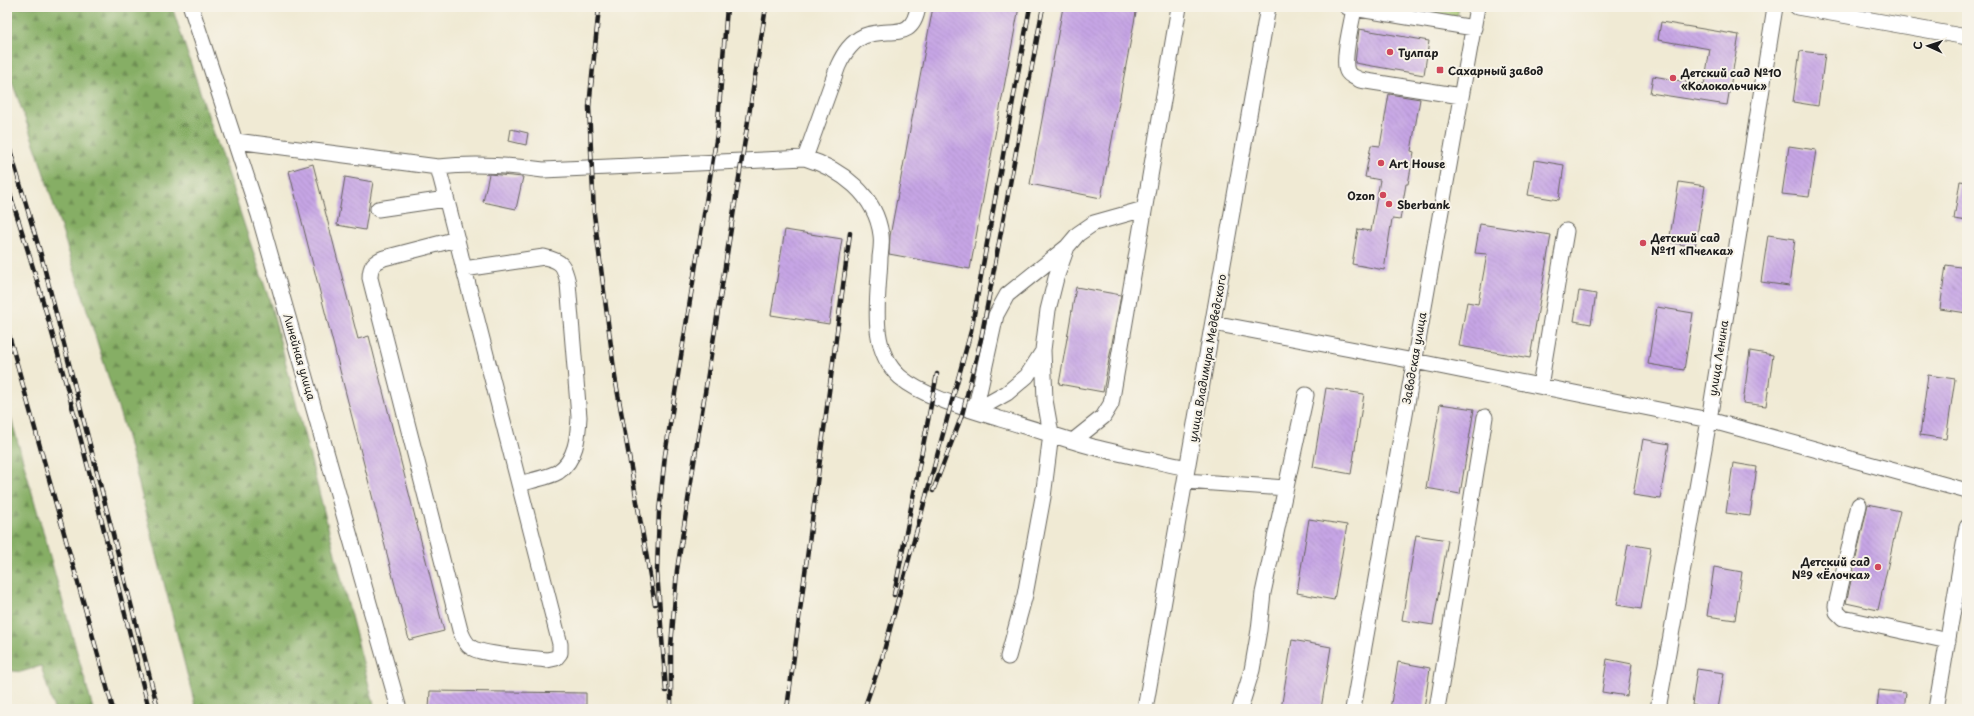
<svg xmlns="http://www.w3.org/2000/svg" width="1974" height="716" font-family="'Playpen Sans',sans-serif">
<defs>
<pattern id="forest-firs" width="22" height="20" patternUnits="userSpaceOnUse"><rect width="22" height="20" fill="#86ae65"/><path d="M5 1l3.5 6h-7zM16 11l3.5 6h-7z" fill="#6d8d52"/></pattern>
<pattern id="park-dots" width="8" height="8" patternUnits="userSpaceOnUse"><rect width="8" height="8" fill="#a8ca73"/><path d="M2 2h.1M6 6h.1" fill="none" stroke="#90ad63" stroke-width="1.8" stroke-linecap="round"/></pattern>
<pattern id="building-back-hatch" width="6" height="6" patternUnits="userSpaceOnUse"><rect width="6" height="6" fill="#c6a5e5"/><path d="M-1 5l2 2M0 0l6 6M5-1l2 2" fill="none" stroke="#aa8dc4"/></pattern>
</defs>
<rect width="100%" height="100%" fill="#f7f3e8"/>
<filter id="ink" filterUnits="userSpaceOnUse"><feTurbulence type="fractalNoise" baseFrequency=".025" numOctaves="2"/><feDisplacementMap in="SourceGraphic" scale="8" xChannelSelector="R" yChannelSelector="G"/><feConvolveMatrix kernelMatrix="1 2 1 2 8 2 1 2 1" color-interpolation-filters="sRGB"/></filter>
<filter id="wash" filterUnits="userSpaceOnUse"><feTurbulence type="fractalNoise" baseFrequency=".012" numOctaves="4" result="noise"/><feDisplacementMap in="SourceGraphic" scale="16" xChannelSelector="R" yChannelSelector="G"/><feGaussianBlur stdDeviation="0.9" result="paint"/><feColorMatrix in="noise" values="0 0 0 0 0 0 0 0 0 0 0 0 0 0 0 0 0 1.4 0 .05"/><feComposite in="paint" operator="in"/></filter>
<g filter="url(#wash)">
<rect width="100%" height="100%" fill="#f0ead4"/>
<path fill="url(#forest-firs)" stroke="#516540" d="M7 7H172L270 302 375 709H196L126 433 38 155 7 68Z
M7 404 93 709H54L41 666 21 672 7 670Z"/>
<path fill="url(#park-dots)" stroke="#627348" d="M1394 7H1459L1457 17Z"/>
<g id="blocks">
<path fill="url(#building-back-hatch)" d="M933 7H1019L970 269 889 254 890 236Z
M1063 7H1137L1101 198 1030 184Z
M1661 22 1739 35 1727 105 1650 93 1653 76 1704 85 1710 49 1658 40Z
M1359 29 1429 41 1424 75 1355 63Z
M1800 51 1825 54 1818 106 1793 102Z
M1389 94 1420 99 1411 151 1414 152 1408 184H1406L1400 220 1392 219 1384 270 1352 264 1358 229 1371 231 1380 180 1365 177 1371 145 1380 146Z
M511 129 528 133 526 145 509 141Z
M1789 146 1816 150 1809 197 1782 194Z
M1534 160 1564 165 1559 200 1528 195Z
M313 164 358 339 369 336 444 631 409 640 289 171Z
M489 174 523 177 516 209 483 202Z
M345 177 373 182 365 230 337 225Z
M1960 181 1967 182V221L1954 219Z
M1679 182 1705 186 1695 247 1669 242Z
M1480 224 1551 235 1530 358 1459 346 1467 302 1478 304 1487 254 1475 253Z
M785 230 842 239 829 324 771 315Z
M1768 235 1795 239 1789 286 1761 282Z
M1946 265 1967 268V313L1940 309Z
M1076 287 1121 295 1103 392 1059 384Z
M1579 291 1596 294 1591 324 1574 321Z
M1657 307 1693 313 1684 370 1648 364Z
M1750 351 1773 355 1766 406 1743 403Z
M1928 375 1955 379 1946 439 1920 435Z
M1326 388 1364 394 1351 474 1313 467Z
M1440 404 1474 409 1460 494 1426 488Z
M1643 439 1669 444 1660 499 1633 495Z
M1733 463 1757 467 1750 516 1726 513Z
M1868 504 1900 511 1878 610 1846 603Z
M1309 519 1347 525 1334 600 1297 593Z
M1416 535 1448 540 1433 625 1402 620Z
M1628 544 1651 548 1641 609 1617 605Z
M1714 567 1742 572 1735 620 1707 616Z
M1292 640 1331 647 1321 709H1281Z
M1607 659 1632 664 1627 696 1602 692Z
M1398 662 1430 668 1424 709H1390Z
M1697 669 1724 673 1718 709 1692 705Z
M1879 690 1906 693 1904 709H1877Z
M430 691 586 693V709H429Z"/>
</g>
</g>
<g filter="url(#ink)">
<use href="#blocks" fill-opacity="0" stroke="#66645c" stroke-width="1"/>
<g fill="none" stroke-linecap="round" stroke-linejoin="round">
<defs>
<path id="minor" d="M191 7 259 215 399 709
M1347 7 1474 28
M1797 7 1967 37
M1354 8C1352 23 1342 58 1347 71 1349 76 1355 77 1360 80L1461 96
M236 141 438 167C447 201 456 235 464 269L560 644V653L556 658 547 660C531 658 484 655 472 648 465 644 463 637 460 630L370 278C370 266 374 262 384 258L457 239
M805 158 838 66C844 53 851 42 864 36 890 26 912 43 918 7
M438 167C474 163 508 165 543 170L805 158C841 169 876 195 881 235 882 242 881 250 880 257 879 296 867 348 900 377 923 397 971 410 1000 419 1031 428 1062 438 1093 447 1124 455 1156 461 1187 468
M378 209 446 199
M464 269 544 257C562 261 564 265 568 283L579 417C578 437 576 460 558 472 550 477 529 481 519 484
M1213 323 1414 361 1709 420 1967 491
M1043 351 1027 376 1007 393 975 411 996 315 1007 295 1067 247
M1540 386 1566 231
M1073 441 1103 417 1111 404 1179 7
M1185 481 1286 488
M1859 505 1836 606 1837 612 1843 618 1948 641
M1008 657 1025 595 1043 497 1051 434 1045 400 1043 350 1048 310 1056 278 1067 247 1078 234 1094 223 1144 209
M1145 709 1268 7
M1240 709 1252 670 1259 630 1263 593 1306 395
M1353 709 1477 7
M1437 709 1485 417
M1658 709 1709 420 1775 7
M1936 709 1967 527"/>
</defs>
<use href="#minor" stroke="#66645c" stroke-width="17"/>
<use href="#minor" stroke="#fff" stroke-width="15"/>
<defs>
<path id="rail" d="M599 7 589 107 594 214 615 377 655 604
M7 140 41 255 158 709
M7 185C64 357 104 534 149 709
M7 328 113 709
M933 491 962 415 981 339 1043 7
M894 595 937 374
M666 691 657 572 659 512 665 455 717 134 727 7
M671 709V647L677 570 766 7
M787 709 850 233
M864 709 882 658 971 331 1030 7"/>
</defs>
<use href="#rail" stroke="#1c1c1c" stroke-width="4.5"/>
<use href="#rail" stroke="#f7f3e8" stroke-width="3" stroke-dasharray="9" stroke-linecap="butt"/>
</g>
</g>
<g fill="#d1495b" stroke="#f7f3e8" stroke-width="1.5">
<circle cx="1390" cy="52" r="4"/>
<rect x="1436" y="66" width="8" height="8" rx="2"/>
<circle cx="1673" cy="78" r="4"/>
<circle cx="1381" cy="163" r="4"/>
<circle cx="1383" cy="195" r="4"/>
<circle cx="1389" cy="204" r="4"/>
<circle cx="1643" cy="243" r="4"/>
<circle cx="1878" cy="567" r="4"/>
</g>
<g text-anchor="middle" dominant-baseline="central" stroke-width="4" stroke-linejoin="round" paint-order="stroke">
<g font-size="11" font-weight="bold" fill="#1c1c1c" stroke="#f7f3e8" text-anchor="start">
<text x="1398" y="52">Тулпар</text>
<text x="1448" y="70">Сахарный завод</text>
<text x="1681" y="72">Детский сад №10<tspan x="1681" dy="13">«Колокольчик»</tspan></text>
<text x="1389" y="163">Art House</text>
<text x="1375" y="195" text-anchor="end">Ozon</text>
<text x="1397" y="204">Sberbank</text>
<text x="1651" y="237">Детский сад<tspan x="1651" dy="13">№11 «Пчелка»</tspan></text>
<text x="1870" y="561" text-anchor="end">Детский сад<tspan x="1870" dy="13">№9 «Ёлочка»</tspan></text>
</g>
<g font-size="11" fill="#1c1c1c" stroke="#f7f3e8">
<text transform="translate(300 357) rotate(74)">Линейная улица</text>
<text transform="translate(1207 358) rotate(-80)">улица Владимира Медведского</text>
<text transform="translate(1414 358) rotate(-80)">Заводская улица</text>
<text transform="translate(1718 358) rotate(-81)">улица Ленина</text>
</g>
</g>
<rect width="1974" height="716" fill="none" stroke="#f7f3e8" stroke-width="24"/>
<g transform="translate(1928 46) rotate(273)" stroke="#f7f3e8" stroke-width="3" paint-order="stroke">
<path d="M0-3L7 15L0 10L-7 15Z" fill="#1c1c1c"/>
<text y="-6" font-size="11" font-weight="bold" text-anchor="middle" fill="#1c1c1c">С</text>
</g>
</svg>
